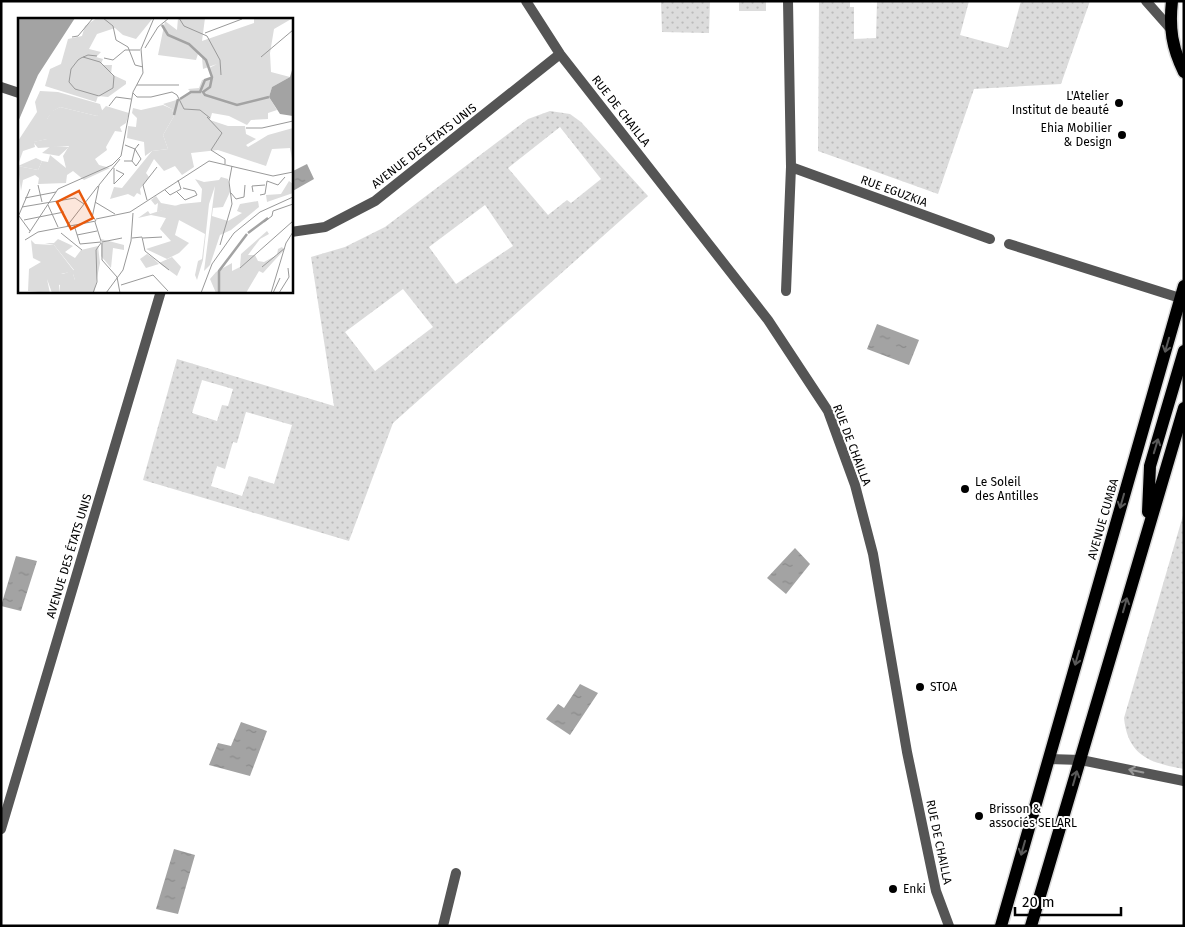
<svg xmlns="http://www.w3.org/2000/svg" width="1185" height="927" font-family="'Fira Sans',sans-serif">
<defs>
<pattern id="garden-dots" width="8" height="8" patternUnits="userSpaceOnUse" patternTransform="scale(1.25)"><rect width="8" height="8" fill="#dcdcdc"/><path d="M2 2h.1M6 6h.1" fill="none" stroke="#bbb" stroke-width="1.8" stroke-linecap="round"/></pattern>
<pattern id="water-ripples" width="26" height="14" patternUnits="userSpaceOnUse" patternTransform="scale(1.25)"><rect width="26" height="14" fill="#a3a3a3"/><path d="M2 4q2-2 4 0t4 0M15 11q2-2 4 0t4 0" fill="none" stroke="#8b8b8b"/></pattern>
</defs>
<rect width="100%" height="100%" fill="#fff"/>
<path fill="url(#garden-dots)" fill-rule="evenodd" d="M661 1H710L709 33 662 32Z
M739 1H766V11H739Z
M819 1H850V7H854V39L876 38 877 1H969L960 35 1008 48 1021 1H1090L1061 84 974 89 938 194 818 151Z
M550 111 570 114 581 122 648 196 393 423 349 541 143 480 177 359 334 406 311 257 345 247 385 227 528 119ZM560 127 601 179 571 203 567 200 548 215 508 168ZM485 205 513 246 456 284 429 247ZM403 289 433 327 375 371 345 332ZM202 380 233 389 228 406 222 405 217 421 192 413ZM246 412 292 425 274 484 249 476 242 496 211 486 217 466 225 469 233 442 237 443Z
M1184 512V769C1150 763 1128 756 1124 718Z"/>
<path fill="url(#water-ripples)" d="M307 164 314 179 291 192V172Z
M877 324 919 340 909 365 867 349Z
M795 548 810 564 786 594 767 578Z
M16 556 37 561 21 611 1 606Z
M580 684 598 693 570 735 546 719 558 704 564 708Z
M241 722 267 731 250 776 209 765 218 743 231 746Z
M174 849 195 855 178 914 156 909Z"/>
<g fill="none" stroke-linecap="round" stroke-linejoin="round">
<defs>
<path id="primary" d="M1172 1C1169 28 1172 48 1184 72
M1148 512 1150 466 1184 351
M1001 926 1184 286
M1031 926 1184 408"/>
</defs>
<use href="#primary" stroke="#dbdbdb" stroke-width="15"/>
<path stroke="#555" stroke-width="10" d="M526 1 560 54 768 320 828 411 855 485 873 554 907 752 936 891 949 926
M1 87 19 93
M791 167 990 239
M291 232 325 227 375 201 560 54
M1009 244 1180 298
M786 291 791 167 788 1
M1049 759 1081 760 1184 781
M1 829 161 291
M443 926 456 873"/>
<path stroke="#555" stroke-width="10" d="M1146 1 1169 27"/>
<use href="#primary" stroke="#000" stroke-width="12"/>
</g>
<defs><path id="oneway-shaft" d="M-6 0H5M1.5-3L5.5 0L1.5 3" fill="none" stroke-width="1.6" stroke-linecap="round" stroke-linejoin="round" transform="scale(1.25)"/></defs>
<g stroke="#595959">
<use href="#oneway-shaft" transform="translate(1167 345) rotate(106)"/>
<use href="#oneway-shaft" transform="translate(1156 446) rotate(-73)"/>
<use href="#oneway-shaft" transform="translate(1122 501) rotate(106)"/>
<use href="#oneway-shaft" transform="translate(1125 605) rotate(-74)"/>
<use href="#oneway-shaft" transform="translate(1077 658) rotate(106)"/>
<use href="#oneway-shaft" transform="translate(1075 778) rotate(-74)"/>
<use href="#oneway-shaft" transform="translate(1023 848) rotate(106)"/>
</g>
<use stroke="#999" href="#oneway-shaft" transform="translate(1136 771) rotate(-168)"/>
<g fill="#000" stroke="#fff" stroke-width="2">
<circle cx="1119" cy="103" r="5"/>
<circle cx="1122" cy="135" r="5"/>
<circle cx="965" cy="489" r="5"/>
<circle cx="920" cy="687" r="5"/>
<circle cx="979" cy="816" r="5"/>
<circle cx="893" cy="889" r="5"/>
</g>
<g text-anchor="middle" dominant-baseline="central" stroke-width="4" stroke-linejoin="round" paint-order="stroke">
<g font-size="12" fill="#000" stroke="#fff" text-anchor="start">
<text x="1109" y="96" text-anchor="end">L'Atelier<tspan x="1109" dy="14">Institut de beauté</tspan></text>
<text x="1112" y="128" text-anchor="end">Ehia Mobilier<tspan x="1112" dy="14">&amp; Design</tspan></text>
<text x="975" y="482">Le Soleil<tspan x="975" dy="14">des Antilles</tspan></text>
<text x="930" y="687">STOA</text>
<text x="989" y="809">Brisson &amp;<tspan x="989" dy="14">associés SELARL</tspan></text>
<text x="903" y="889">Enki</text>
</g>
<g font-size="12" fill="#000" stroke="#fff">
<text transform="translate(621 111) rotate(52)">RUE DE CHAILLA</text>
<text transform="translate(424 146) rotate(-38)">AVENUE DES ÉTATS UNIS</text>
<text transform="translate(894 191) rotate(20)">RUE EGUZKIA</text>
<text transform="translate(852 445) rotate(69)">RUE DE CHAILLA</text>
<text transform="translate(1103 519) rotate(-74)">AVENUE CUMBA</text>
<text transform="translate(69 556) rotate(-73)">AVENUE DES ÉTATS UNIS</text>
<text transform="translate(939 842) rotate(78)">RUE DE CHAILLA</text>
</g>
</g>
<g transform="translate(18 18)">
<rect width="275" height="275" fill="#fff"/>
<path d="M79 0H135L118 21 105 17 97 10 79 16 71 31 83 34 78 39 85 41 83 46 86 47H94L93 56 108 63V66L90 79 80 78 78 84 27 68 32 51 43 46 50 21 64 18 67 8ZM22 73 40 74 82 86 85 95 79 98 42 89 35 93 29 101V121L16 124 17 129 5 133 1 144 0 123 19 94 17 84ZM145 87 154 91 156 98 145 117 150 131 134 133 127 138 126 124 109 120 110 108 118 109 119 100 114 95 115 90 123 92ZM33 128 51 129 41 138 24 135ZM18 140 24 143 20 152 0 148ZM83 221 106 227V232L95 230 93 250 83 238ZM13 222 17 226 36 227 56 253 43 256H55L57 262 41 267 42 275H34L29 261 32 275 10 273 11 251 23 244 15 240Z" fill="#dcdcdc"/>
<path d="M160 0H187L184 23 236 5V0H275L256 11 252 35 253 54 272 59 254 69 251 79 259 92 250 95V101L233 102 229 107 211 98 194 95 192 102 210 108H227L228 116 238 121 228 127 230 129 250 117 275 110V146L272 130 254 131 248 148 200 132 173 135 176 149 164 157 157 148 146 153 136 141 128 155 131 159 122 171 123 177 119 175 116 179 110 176 92 181 96 169 104 170 134 133 150 131 145 117 156 98 154 91 145 86 165 80 172 73 170 71 181 70 184 62 193 60 191 50 199 46 185 51 184 40 180 36 178 42 140 37 147 3 159 12ZM88 88 111 95 108 105 102 109 104 114 97 113 88 129 89 132 77 141 81 147 92 150 66 162 55 153 49 157 48 165 20 166 21 160 17 157 5 162 3 173 0 148 20 152 24 143 30 144 32 137 48 150 45 138 51 128 20 130 15 124 29 121V101L34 93 42 89 79 98ZM203 159 210 161 212 174 205 189 195 190 194 198 210 203 224 195 219 193 222 186 240 183 241 189 213 212 202 217 192 247 186 253 197 168 191 186 185 242 179 262 177 257 180 243 184 241 187 216 161 202 157 217 171 225 161 235 149 241 128 231 153 223 142 211 148 200 133 197 120 200 130 193 132 196 163 186 183 184 184 171 177 161 186 164 201 162ZM271 163 275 166V175L249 184 248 177 263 176ZM249 213 251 216 242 221 230 237H237L240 243 246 244 259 237 260 231 264 229 266 232 245 255 241 253 228 275H198L192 261 198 254 214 245V253L222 249 223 236ZM40 221 55 228 47 234 57 240 63 232 80 228 82 245 76 275H42V259L57 262 55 256 42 257 56 252 36 227 27 225H36Z" fill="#dcdcdc"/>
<path d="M138 178 143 185 159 188 139 194 140 185 137 187 133 182ZM129 236 135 240 141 246 128 250 122 241ZM154 239 163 249 159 258 141 245Z" fill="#dcdcdc"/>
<path d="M0 0H57L20 57 0 104ZM275 49V98L262 96 251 79 254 69 272 59Z" fill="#a3a3a3"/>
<path fill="none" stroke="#a3a3a3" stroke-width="2.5" d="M144 7 150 17 171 26 188 42 194 59 192 69 185 74 187 77 219 87 251 79M162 81 173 74H182L187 62 193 60M156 97 160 81M230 215 250 200M201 275V253L229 216"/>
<path fill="none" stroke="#999" stroke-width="1" d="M85 0 95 8 98 22 110 29 117 47 125 49M161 0 166 8 189 18 202 42 203 57M187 15 224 1M54 19 60 18 75 0M127 30 140 9 151 0M65 39 82 44 96 58 95 70 81 78 57 71 51 64 53 51 60 42 63 40 70 37 79 38M243 39 275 12M86 40 95 42 107 32H122M119 67H161M115 75 119 79H133L154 74 159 77 166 91 182 92 192 100M91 88 98 79 113 81M189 99 204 115 193 132 207 141V146M228 110H244L275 103M107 127 117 131 121 126 119 128M106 143H114L117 131M114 143 118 148 123 141 117 131M96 150V166L106 156 98 152M20 167 24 184M147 172 152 177 163 171 160 162M159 174 167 182 179 177 177 173 165 170M235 174 234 168 247 167M213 175 218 181 226 179 227 167M242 177 247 176 249 163 260 167 267 159M7 180 38 174M129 182 125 167 139 149M77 184 97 196M30 187 40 209M4 189 57 180 66 186M1 198 12 213M0 199 12 171M74 200 81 167 102 141M78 201 112 194 191 143 255 158 275 154M6 202 46 194M77 204 83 223M246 204 254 198 255 193 275 186M56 207 62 226 83 224M49 208 80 168M11 215 40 171 94 147 103 138 115 74 125 55 123 31 136 0M43 215 64 232M59 217 79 213M114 220 124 219 127 233 151 252M125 220 144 219M7 222 20 214 78 203 76 200 73 202M84 224 104 220M84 225V242L99 259 102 275M202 227 214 186 211 164 214 148M244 249 267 230M222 250 275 203M103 267 135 257 150 273M75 275 79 264 78 232 83 225M88 275 105 252 113 223 115 195M183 275 194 246 216 215 242 194 275 179M253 275 268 225 275 214M255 275 262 260M261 275 271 259 270 250"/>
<path fill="#e8590c" fill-opacity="0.15" stroke="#e8590c" stroke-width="2.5" d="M61 173 75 200 53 211 39 184Z"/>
<rect width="275" height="275" fill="none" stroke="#000" stroke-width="2.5"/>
</g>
<rect width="1185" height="927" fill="none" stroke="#000000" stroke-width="5"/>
<path d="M1015 907v8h106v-8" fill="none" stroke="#000000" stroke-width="2.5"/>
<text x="1022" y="907" font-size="15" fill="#000000" stroke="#ffffff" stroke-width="4" paint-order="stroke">20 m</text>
</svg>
